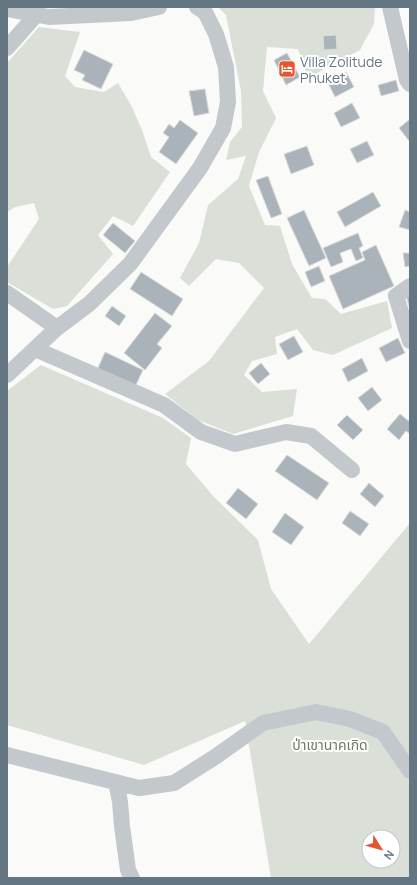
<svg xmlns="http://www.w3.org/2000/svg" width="417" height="885" font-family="Manrope,'Noto Sans Thai',sans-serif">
<rect width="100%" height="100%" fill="#fafaf8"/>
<path fill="#dadfd7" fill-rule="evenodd" d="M218 7H375L374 24 360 50 308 78 298 49 267 47 263 91 276 118 259 152 249 186 265 225 280 226 292 264 312 298 325 299 341 314 387 301 392 328 333 355 313 350 297 329 275 337 277 354 252 361 244 375 262 392 297 389 293 416 233 434 198 420 165 394 209 361 264 288 239 263 216 259 189 286 180 278 199 243 208 205 238 179 246 156 226 160 230 142 242 127 241 91 226 15Z
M39 27 80 32 65 76 75 87 104 92 118 83 132 107 142 130 151 157 170 172 133 226 113 216 98 235 113 254 67 306 53 309 7 282V267L39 219 34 203 15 207 7 212V63Z
M41 365 163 418 191 438 186 464 214 497 258 540 271 589 309 644 410 523V878H271L245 721 144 765 7 725V391ZM369 837H393V861H369Z"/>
<path fill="#aab3b9" stroke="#dcdcda" d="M336 35 337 49 324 50 323 36Z
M84 50 113 64 101 89 82 80 85 75 74 70Z
M287 53 300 77 286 85 274 60Z
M346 72 354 87 335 97 327 81Z
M396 80 399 91 381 96 378 85Z
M205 89 209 113 194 116 189 91Z
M352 103 360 118 341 127 334 113Z
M410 119V140L409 141 399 128Z
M180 120 198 133 176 164 159 152 169 137 163 133 169 124 174 128Z
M367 141 374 155 357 163 350 149Z
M307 146 314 165 291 174 284 154Z
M268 176 282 214 271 218 256 180Z
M373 192 381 206 345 227 337 212Z
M304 210 326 258 309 266 287 218Z
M405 210 410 212V230L399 227Z
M113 223 135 241 125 253 103 235Z
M358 233 363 246 359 248 363 258 356 261 351 249 340 253 343 262 331 267 323 248Z
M376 245 394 286 343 309 329 276 365 260 362 252Z
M403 253H410V266L405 267Z
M319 266 325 281 311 287 305 272Z
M141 272 183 299 172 316 130 289Z
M410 294V310L406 295Z
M112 306 126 316 119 326 105 316Z
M155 313 172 326 157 344 162 348 145 370 124 353Z
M294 336 303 352 288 360 279 344Z
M398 338 405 353 386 362 379 348Z
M105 352 143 370 135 387 97 370Z
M362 358 368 371 348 382 342 369Z
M261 363 270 374 258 384 249 373Z
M372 387 382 400 368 411 358 398Z
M400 414 410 422V434L406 431 399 440 387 429Z
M347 415 363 430 353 440 337 425Z
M287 455 329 483 317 500 275 471Z
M369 483 384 496 375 507 360 494Z
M238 488 258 504 246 519 226 503Z
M350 511 369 524 360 536 342 523Z
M285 513 304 527 291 545 272 532Z"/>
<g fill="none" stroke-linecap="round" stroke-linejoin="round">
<path stroke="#c3c8cc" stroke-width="16" d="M390 7 407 80 410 84
M7 9 49 17 131 13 159 7
M7 48 36 15
M410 286 396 296 410 341
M7 293 57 328
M35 349 164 405 201 432 235 444 286 432 311 436 352 470
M7 375 57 328 89 304 130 264 200 168 223 128 228 102 226 67 216 34 205 12 197 7
M7 755 139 788 174 783 215 757 263 723 316 712 350 719 383 732 410 771
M116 782 120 802 122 826 128 870 132 878"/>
</g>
<defs>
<symbol id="hotel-square" viewBox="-11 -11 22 22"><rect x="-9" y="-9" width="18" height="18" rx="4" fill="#e4572e" stroke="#fff"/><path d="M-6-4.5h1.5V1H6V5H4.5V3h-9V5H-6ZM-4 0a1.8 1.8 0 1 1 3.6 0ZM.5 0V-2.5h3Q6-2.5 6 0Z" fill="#fff"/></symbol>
</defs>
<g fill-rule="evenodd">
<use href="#hotel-square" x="277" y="59" width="20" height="20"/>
</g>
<g text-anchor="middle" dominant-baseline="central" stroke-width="4" stroke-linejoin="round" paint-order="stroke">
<g font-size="14" fill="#657683" stroke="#fff" text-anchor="start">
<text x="300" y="61">Villa Zolitude<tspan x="300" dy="16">Phuket</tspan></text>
</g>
<g font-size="14" fill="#687a64" stroke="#fff">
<text x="330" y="744">ป่าเขานาคเกิด</text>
</g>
</g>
<rect width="417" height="885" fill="none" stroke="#657683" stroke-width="16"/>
<g transform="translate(381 849) rotate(127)"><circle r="19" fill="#ffffff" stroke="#c1c8cd"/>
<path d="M0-3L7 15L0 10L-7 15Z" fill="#e4572e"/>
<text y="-6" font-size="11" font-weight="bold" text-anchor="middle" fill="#657683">N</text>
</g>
</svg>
